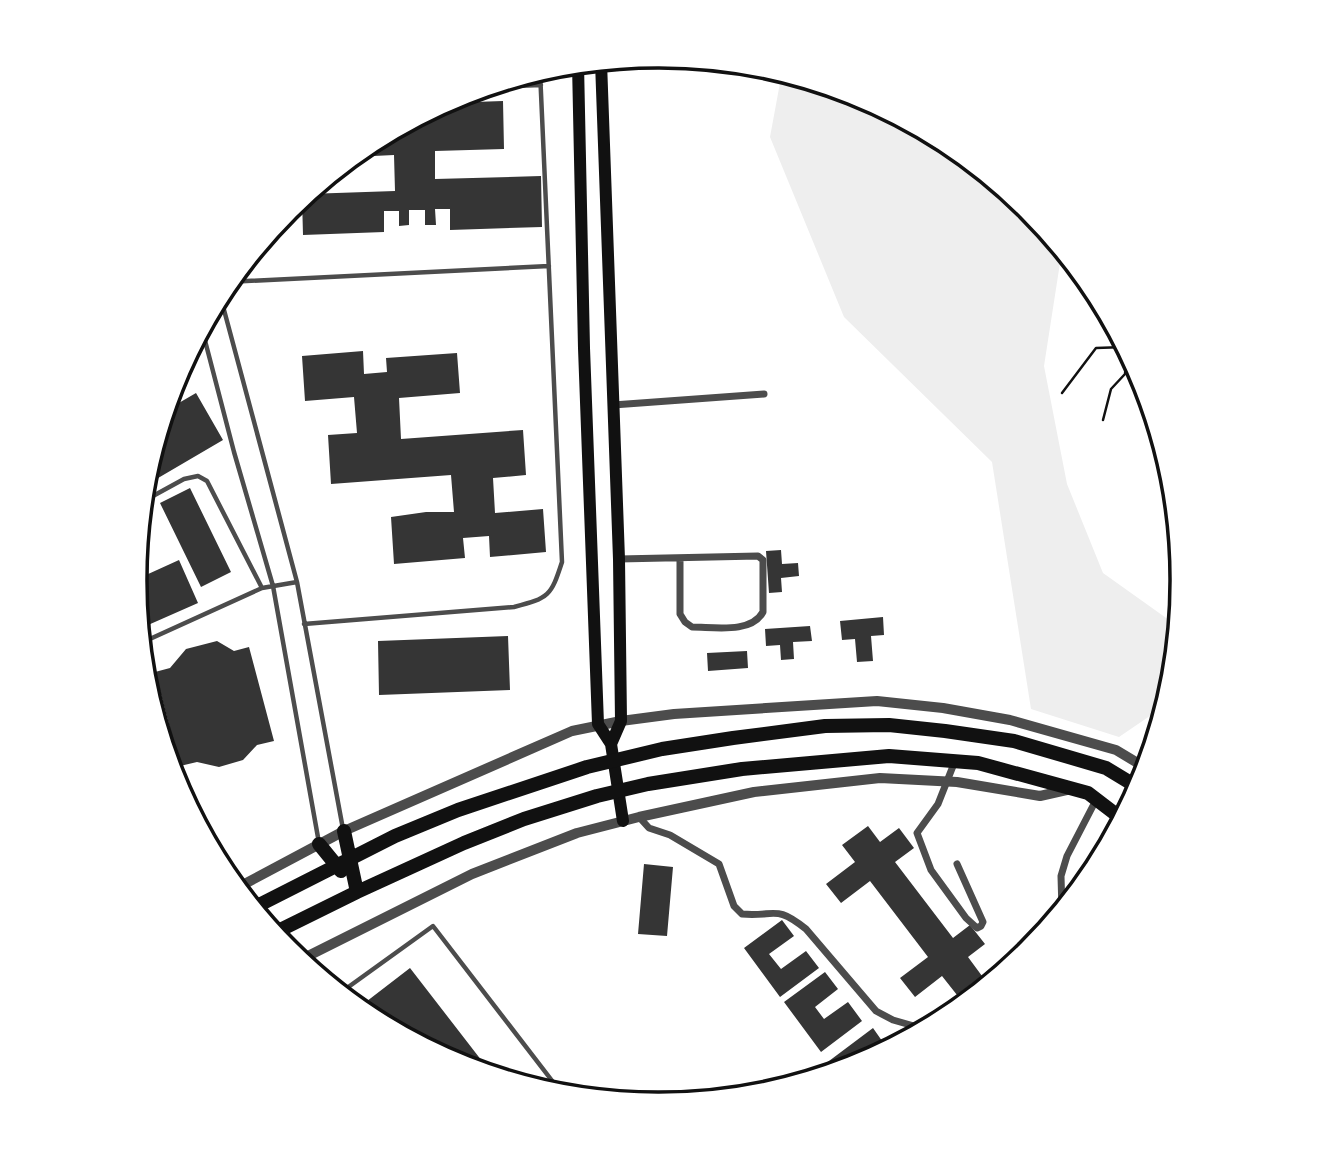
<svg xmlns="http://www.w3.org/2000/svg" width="1317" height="1160" font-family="'DejaVu Sans',sans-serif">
<rect width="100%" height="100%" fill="#fff"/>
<path fill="#eee" d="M782 72 859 96 950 145 1029 210 1068 257 1060 263 1044 366 1067 484 1103 573 1169 620 1163 707 1119 737 1031 709 992 462 844 317 770 137Z"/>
<path fill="#353535" d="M503 101 504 149 435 151V179L541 176 542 227 450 230V209H435L436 225H425V210H409V225L399 226V211H384V232L303 235 302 198 307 194 395 191 394 155 353 157 368 144 445 103Z
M363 351 364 374 387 372 386 358 457 353 460 393 399 398 401 439 523 430 526 475 493 478 495 513 543 509 546 552 490 557 489 536 463 538 465 558 394 564 391 517 426 512H454L451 475 331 484 328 435 357 433 354 397 305 401 302 356Z
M196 393 223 440 153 481 147 471 165 411Z
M190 488 231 572 201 587 160 503Z
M781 550 782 564 798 563 799 576 781 578 782 592 769 593 766 551Z
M179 560 198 603 139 629 135 580Z
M883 617 884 635 871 636 873 661 857 662 855 639 842 640 840 621Z
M810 626 812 641 793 642 794 659 781 660 780 645 766 646 765 629Z
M508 636 510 690 379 695 378 641Z
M217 641 234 651 249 647 274 741 257 745 243 760 219 767 197 762 180 766 155 672 170 668 186 649Z
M747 651 748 668 708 671 707 653Z
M868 826 880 842 899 828 914 848 895 862 953 938 970 925 985 944 968 957 982 976 957 995 942 976 915 997 900 978 928 957 870 881 841 903 826 884 855 862 842 845Z
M644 864 673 867 667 936 638 934Z
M782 920 794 936 769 954 781 969 806 951 819 968 780 997 744 948Z
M410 968 492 1074 458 1064 367 1015 358 1008Z
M825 972 838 989 815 1007 824 1019 848 1002 862 1021 821 1052 784 1002Z
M873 1028 887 1048 859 1064 816 1077 813 1073Z"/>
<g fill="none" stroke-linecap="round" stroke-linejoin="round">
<path stroke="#111" stroke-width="2.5" d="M1062 393 1096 348 1125 347
M1103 420 1111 389 1125 374 1127 351"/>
<path stroke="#4c4c4c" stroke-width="4.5" d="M486 87 541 85
M228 282 549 266
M220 295 297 582 343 829
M202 329 234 452 273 586 319 843
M142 502 184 479 198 476 207 481 262 588
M304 624 514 607C549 598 551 596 562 562L540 71
M141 643 262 588 297 582
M340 993 433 926 563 1095"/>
<path stroke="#4c4c4c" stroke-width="7" d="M613 405 764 394
M619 559 758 556 763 560V612C751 634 714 627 692 627L685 622 680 614V558
M955 761 938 804 917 833 931 870 966 918 977 928 981 926 983 922 957 864
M639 817 649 828 670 835 719 864 734 906 742 914C776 917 775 904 806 929L876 1011 893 1020 914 1026 929 1027
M1062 911 1061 876 1067 856 1096 800"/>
<path stroke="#4c4c4c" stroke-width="10" d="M237 888 344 831 572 731 621 721 674 714 877 701 943 708 1010 720 1116 750 1146 768
M300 960 472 874 577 833 639 817 754 792 880 778 957 782 1040 796 1071 789"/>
<path stroke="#111" stroke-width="12" d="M601 62 619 559 621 721 611 744
M578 64 584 348 598 724 611 744 623 821"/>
<path stroke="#111" stroke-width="14" d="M344 831 357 892
M319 844 341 871
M253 908 395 836 458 810 587 767 662 749 733 738 825 726 889 725 945 731 1014 741 1106 768 1139 788
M274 933 357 892 464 843 524 819 597 796 648 784 742 769 889 756 978 763 1088 793 1122 819"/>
</g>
<path d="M0 0H1317V1160H0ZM658 68H659A511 511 0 0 1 1170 579V581A511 511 0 0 1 659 1092H658A511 511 0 0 1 147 581V579A511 511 0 0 1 658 68Z" fill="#fff" fill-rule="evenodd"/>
<path fill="none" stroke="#111" stroke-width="3.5" d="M658 68H659A511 511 0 0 1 1170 579V581A511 511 0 0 1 659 1092H658A511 511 0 0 1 147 581V579A511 511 0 0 1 658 68Z"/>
</svg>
